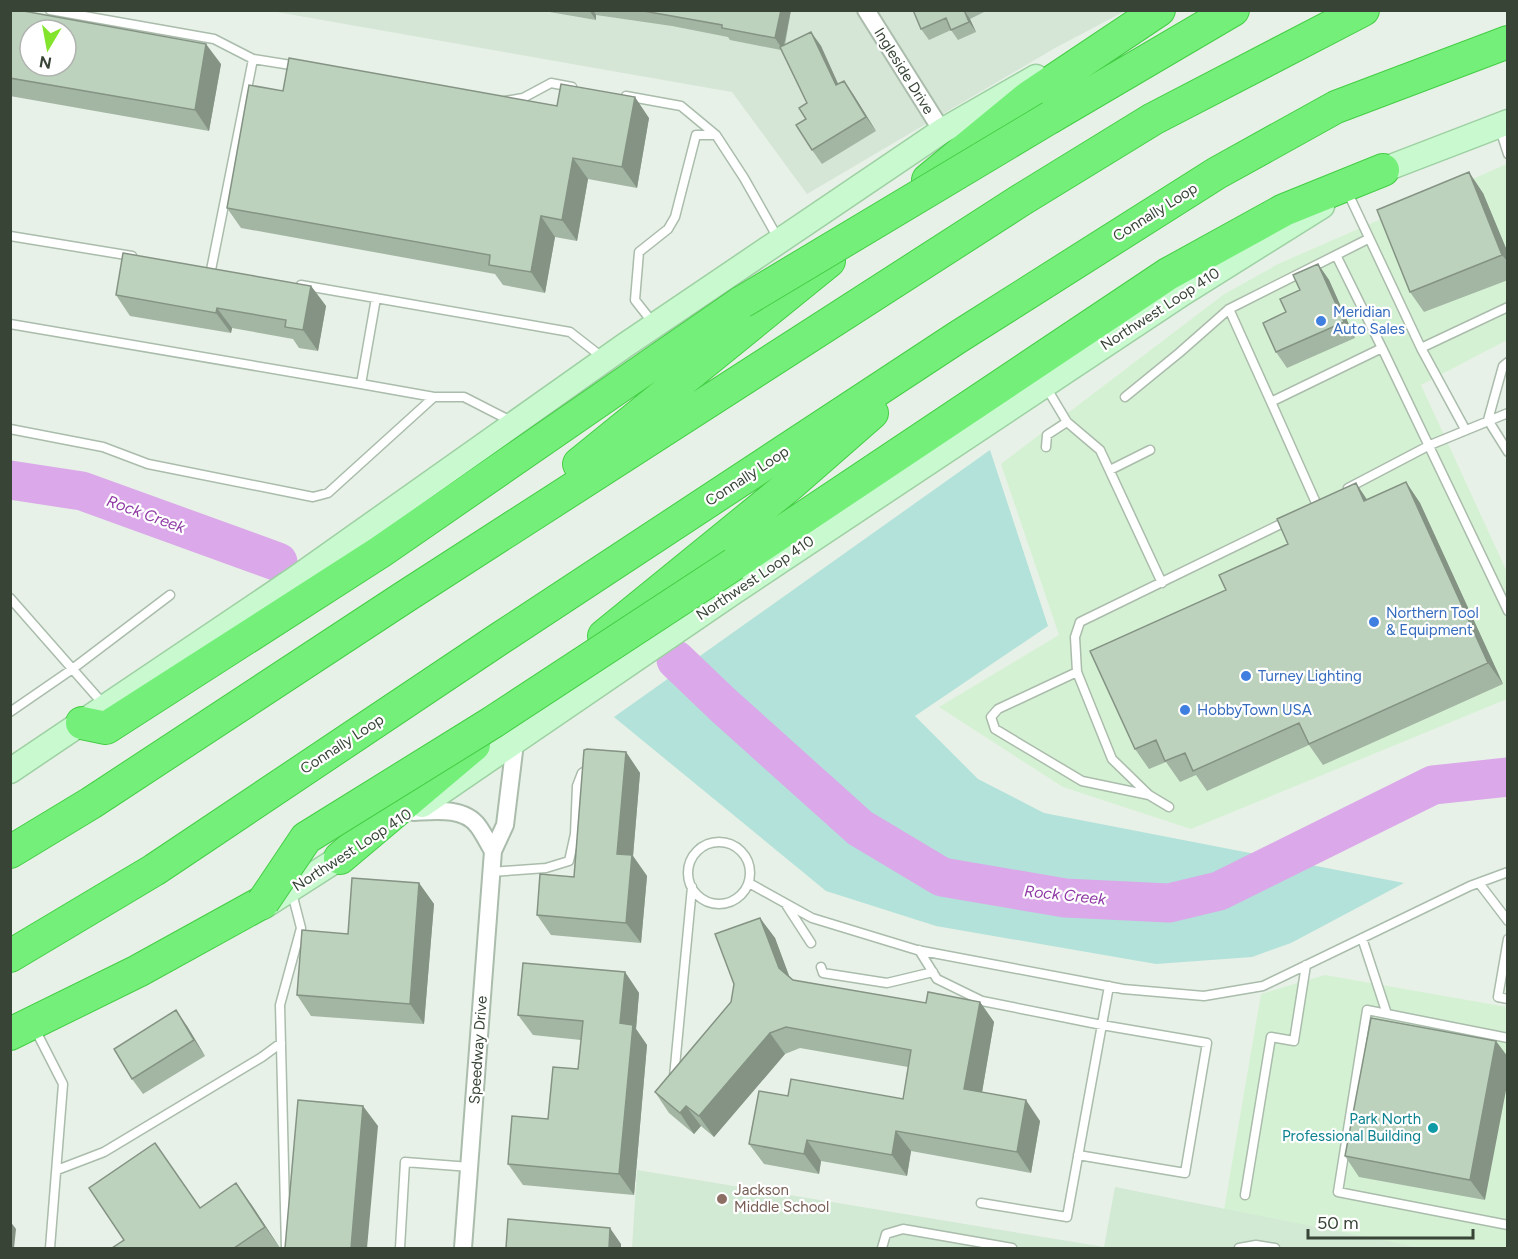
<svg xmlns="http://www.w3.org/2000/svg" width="1518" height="1259" font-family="Figtree,sans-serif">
<rect width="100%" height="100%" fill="#e7f1e7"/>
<path fill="#d5e5d6" d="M271 11H1125L1055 48 807 194 732 92Z"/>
<path fill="#d5f1d3" d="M1507 164V340L1421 385 1507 572V699L1191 829 1063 787 939 707 1059 635 1001 464 1223 295 1278 264Z
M1325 975 1507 1007V1248H1422L1224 1210 1261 994Z"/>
<path fill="#d2e9d4" d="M637 1170 1104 1247 1115 1187 1422 1248H632Z"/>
<path fill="#b3e2da" d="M990 450 1048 626 915 716 978 779 1044 813 1404 883 1291 943 1252 957 1156 964 936 926 826 891 614 717Z"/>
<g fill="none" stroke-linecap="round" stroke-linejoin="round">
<path stroke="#dba8e9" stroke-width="39" d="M10 480 82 491 278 562
M676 660 723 705 860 828 942 877 1065 898 1169 903 1219 891 1433 785 1508 777"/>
<defs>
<path id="service" d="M50 10 214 39 253 59
M626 96 681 106 716 135
M505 101 523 98 551 83 572 87
M1499 126 1508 154
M1347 191 1421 348 1508 307
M10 236 132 256
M1336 255 1382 348
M211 270 253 59 297 66
M301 285 570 332 602 357
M1229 309 1271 402
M653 323 635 300 639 252 668 229 675 217 696 135H716L744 178 779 240
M10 324 361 384 376 298
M1421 348 1465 429
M1508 362 1503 366 1488 420 1508 452
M361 384 434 397
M1046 387 1067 422 1100 450 1162 583
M1125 397 1179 353 1229 309 1368 239
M10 429 103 447 148 464 313 497 328 493 434 397H464L513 422
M1046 447 1047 435 1067 422
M1110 470 1150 450
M1348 488 1430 445 1508 413
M1317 505 1271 402 1382 348 1508 611
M10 598 105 706
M1077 672 998 709 991 717 995 729 1082 781 1149 795
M10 712 71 670 170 595
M1169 807 1149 795 1112 759 1077 672 1075 637 1080 622 1289 520
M688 873a31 31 0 1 1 62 0a31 31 0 1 1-62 0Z
M491 872 546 868 569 861 575 834 577 786 582 773 591 767
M749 883 812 918 917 950 1123 989 1204 996 1263 986 1470 886 1508 872
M1479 883 1508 921
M787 906 811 943
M1362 938 1387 1014
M1508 939 1498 997 1508 999
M919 950 937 979 982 1001 1102 1025 1207 1043 1185 1173 1078 1155
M821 967 823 973 887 983 933 972
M38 1035 63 1084 50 1248
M1508 1038 1367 1010 1338 1192 1508 1225
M674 1077 692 887
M57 1170 104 1152 262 1057 281 1043
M1245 1195 1271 1037 1294 1041 1306 965
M981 1203 1067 1217 1109 986
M286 1248 280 1005 301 928 292 893
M400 1248 405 1162 470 1167
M882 1248 886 1234 903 1229 1012 1248
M1239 1248 1256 1245 1275 1248"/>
<path id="minor" d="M866 10 942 131
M414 812C435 811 464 807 478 826 484 834 488 843 493 851
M463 1248 493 851 505 825 515 743"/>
<path id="secondary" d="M1368 179 1383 170 1508 122
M10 771 292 581 624 346 942 131 1036 77
M422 805 732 593 1183 293 1322 206
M263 907 355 848"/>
<path id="motorway" d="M1051 117 1233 10
M928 180 1029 97 1159 10
M579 464 829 261
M734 564 1168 274 1284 210 1383 170
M604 636 792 483 872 413
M82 723 106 728 380 552 742 302
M10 852 91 803 403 598 1021 200 1153 119 1363 10
M340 858 474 745
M10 956 154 870 499 639 958 337 1217 173 1336 107 1508 42
M10 1034 138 971 263 902"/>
</defs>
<use href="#service" stroke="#aabcab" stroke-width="11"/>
<use href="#minor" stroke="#aabcab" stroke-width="20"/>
<use href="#secondary" stroke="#9dd0a2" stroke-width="27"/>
<use href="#motorway" stroke="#45cd46" stroke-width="34"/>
<use href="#service" stroke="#fff" stroke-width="8"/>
<use href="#minor" stroke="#fff" stroke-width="16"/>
<use href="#secondary" stroke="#c9f9cf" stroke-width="24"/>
<use href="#motorway" stroke="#74ef79" stroke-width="32"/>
<defs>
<path id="motorway-bridge" d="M742 302 1051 117
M263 902 306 838 493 722 734 564"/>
</defs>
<use href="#motorway-bridge" stroke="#45cd46" stroke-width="34" stroke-linecap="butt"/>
<use href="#motorway-bridge" stroke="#74ef79" stroke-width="32"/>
</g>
<path fill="#a3b5a3" d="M10 10 221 64 209 131 10 96Z
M538 10H791L785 45 811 32 821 46 838 84 853 94 876 131 822 164 812 150 806 119 807 103 781 50 730 40 728 37 672 26 596 15V20Z
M913 10H988L970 19 976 32 958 40 951 30 929 40 921 29Z
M283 91 557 106 649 118 637 188 588 179 577 241 555 237 545 293 503 285 495 274 241 228 227 208Z
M1483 193 1508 253V280L1424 312 1410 292Z
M1318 264 1329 280 1355 338 1287 368 1276 352 1286 312Z
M311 286 326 306 318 351 299 348 293 339 232 328 231 333 130 316 116 295Z
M1406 482 1420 503 1503 684 1323 765 1309 745 1207 791 1196 775 1180 782 1166 762 1149 769 1135 749 1226 590 1288 544 1367 499Z
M626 752 640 773 633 856 647 876 641 943 551 935 537 915 574 877Z
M419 883 434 904 424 1024 311 1016 297 995 348 934Z
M760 918 775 938 789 976 793 980 926 1003 980 1002 994 1022 982 1092 1040 1121 1031 1173 911 1151 907 1176 821 1161 819 1174 764 1164 749 1144 788 1096 903 1099 908 1067 800 1048 785 1054 714 1137 701 1126 694 1134 669 1113 655 1092 731 1002Z
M625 972 639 993 636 1029 647 1045 634 1195 523 1185 508 1164 548 1119 578 1069 581 1040 533 1035 518 1015Z
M1371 1018 1485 1200 1359 1177 1345 1156Z
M187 1026 205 1056 143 1094 132 1079Z
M251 1204 280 1248H112L124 1240 201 1208Z"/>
<path fill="#849384" d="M589 10H593L596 15V20Z
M781 10H791L783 50 775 38Z
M964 10 970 19 976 32 969 22Z
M811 32 821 46 845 99 836 85Z
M206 44 221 64 209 131 195 110Z
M844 81 853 94 876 131 866 117Z
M635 97 649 118 637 188 622 167Z
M573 158 588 179 577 241 562 220Z
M1469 172 1483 193 1508 253V262L1502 255Z
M541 216 555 237 545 293 531 272Z
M1318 264 1329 280 1355 338 1344 322Z
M311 286 326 306 318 351 303 330Z
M217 308 232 328 231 333 216 313Z
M1406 482 1420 503 1503 684 1488 663Z
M1356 483 1370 504 1364 501Z
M626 752 640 773 633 856 647 876 641 943 626 923 617 854Z
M419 883 434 904 424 1024 410 1004Z
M760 918 775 938 794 989 779 968Z
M625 972 639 993 636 1029 647 1045 634 1195 619 1174 620 1023Z
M980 1002 994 1022 979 1110 964 1089Z
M176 1010 187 1026 205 1056 194 1040Z
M770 1033 785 1054 714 1137 699 1116Z
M1496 1041 1508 1057V1080L1485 1200 1470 1180Z
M1026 1100 1040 1121 1031 1173 1017 1152Z
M363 1106 378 1126 367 1248H351Z
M686 1106 701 1126 694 1134 680 1113Z
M896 1131 911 1151 907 1176 892 1155Z
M807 1140 821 1161 819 1174 804 1154Z
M236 1183 251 1204 280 1248 265 1227Z
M10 1221 16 1229 14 1248H10Z
M610 1228 621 1244V1248H609Z"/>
<path fill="#bdd2bd" stroke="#849384" stroke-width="1.5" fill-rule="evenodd" d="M10 10H18L206 44 195 110 10 78ZM30 30H66V66H30Z
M638 10H781L775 38 722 28V25Z
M913 10H964L969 22 951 30 946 18 921 29Z
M811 32 836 85 844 81 866 117 812 150 796 125 806 119 799 108 807 103 780 47Z
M289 58 557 106 561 84 635 97 622 167 573 158 562 220 541 216 531 272 489 265 490 255 227 208 249 85 283 91Z
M1469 172 1502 255 1410 292 1377 210Z
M123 253 311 286 303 330 285 327 286 320 217 308 216 313 116 295Z
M1318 264 1344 322 1276 352 1263 323 1286 312 1280 299 1300 290 1293 275Z
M1406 482 1488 663 1309 744 1299 723 1193 771 1185 753 1165 761 1156 740 1135 749 1090 651 1226 590 1219 575 1288 544 1277 519 1356 483 1364 501Z
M587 749 626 752 617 854 632 855 626 923 537 915 540 874 574 877 584 750Z
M352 878 419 883 410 1004 297 995 302 930 348 934Z
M760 918 779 968 793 980 926 1003 928 992 980 1002 964 1089 1026 1100 1017 1152 896 1131 892 1155 807 1140 804 1154 749 1144 759 1091 788 1096 791 1079 903 1099 911 1050 786 1027 770 1033 699 1116 686 1106 680 1113 655 1092 731 1002 734 984 715 934Z
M523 963 625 972 620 1023 633 1025 619 1174 508 1164 512 1116 548 1119 553 1067 578 1069 583 1021 518 1015Z
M176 1010 194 1040 132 1079 114 1049Z
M1371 1018 1496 1041 1470 1180 1345 1156Z
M298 1100 363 1106 351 1248H285Z
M155 1143 200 1208 236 1183 265 1227 234 1248H112L124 1240 89 1188Z
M508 1219 610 1228 609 1248H506Z"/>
<g fill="#3f7fe0" stroke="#fff" stroke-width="2">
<circle cx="1321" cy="321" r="6"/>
<circle cx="1374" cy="622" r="6"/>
<circle cx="1246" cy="676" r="6"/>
<circle cx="1185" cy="710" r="6"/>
</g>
<circle fill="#0f9aa8" stroke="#fff" stroke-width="2" cx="1433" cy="1128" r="6"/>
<circle fill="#8d6e63" stroke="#fff" stroke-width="2" cx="722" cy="1199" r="6"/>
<g text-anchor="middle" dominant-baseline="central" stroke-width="4.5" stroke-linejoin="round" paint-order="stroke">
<g font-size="15" fill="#374436" stroke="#fff">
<text transform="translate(904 71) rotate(58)">Ingleside Drive</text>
<text transform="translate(1155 212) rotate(-32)">Connally Loop</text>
<text transform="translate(1160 309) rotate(-33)">Northwest Loop 410</text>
<text transform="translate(747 476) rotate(-33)">Connally Loop</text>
<text transform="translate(755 578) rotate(-34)">Northwest Loop 410</text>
<text transform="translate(342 744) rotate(-33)">Connally Loop</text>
<text transform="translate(352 850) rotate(-33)">Northwest Loop 410</text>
<text transform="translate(478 1050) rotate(-86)">Speedway Drive</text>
</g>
<g font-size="15" fill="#366cbe" stroke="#fff" text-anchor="start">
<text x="1333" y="312">Meridian<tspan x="1333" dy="17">Auto Sales</tspan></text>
<text x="1386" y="613">Northern Tool<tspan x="1386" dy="17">&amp; Equipment</tspan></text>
<text x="1258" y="676">Turney Lighting</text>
<text x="1197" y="710">HobbyTown USA</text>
</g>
<g font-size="15" fill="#0d838f" stroke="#fff" text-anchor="end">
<text x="1421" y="1119">Park North<tspan x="1421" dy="17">Professional Building</tspan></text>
</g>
<g font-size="15" fill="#785e54" stroke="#fff" text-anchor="start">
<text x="734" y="1190">Jackson<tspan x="734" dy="17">Middle School</tspan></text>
</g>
<g font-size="16" font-style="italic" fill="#8f3aa5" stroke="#fff">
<text transform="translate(146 514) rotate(20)">Rock Creek</text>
<text transform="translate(1065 895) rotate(6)">Rock Creek</text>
</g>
</g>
<rect width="1518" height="1259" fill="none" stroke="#374436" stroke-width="24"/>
<g transform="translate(48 48) rotate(190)"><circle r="28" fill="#ffffff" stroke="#afb4af" stroke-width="1.5"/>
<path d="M0-4.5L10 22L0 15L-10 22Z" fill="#82e42b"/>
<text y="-9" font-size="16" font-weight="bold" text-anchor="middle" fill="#374436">N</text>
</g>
<path d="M1308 1229v9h165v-9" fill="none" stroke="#374436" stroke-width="3"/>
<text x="1317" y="1229" font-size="18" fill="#374436" stroke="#ffffff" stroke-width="4.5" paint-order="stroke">50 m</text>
</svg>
